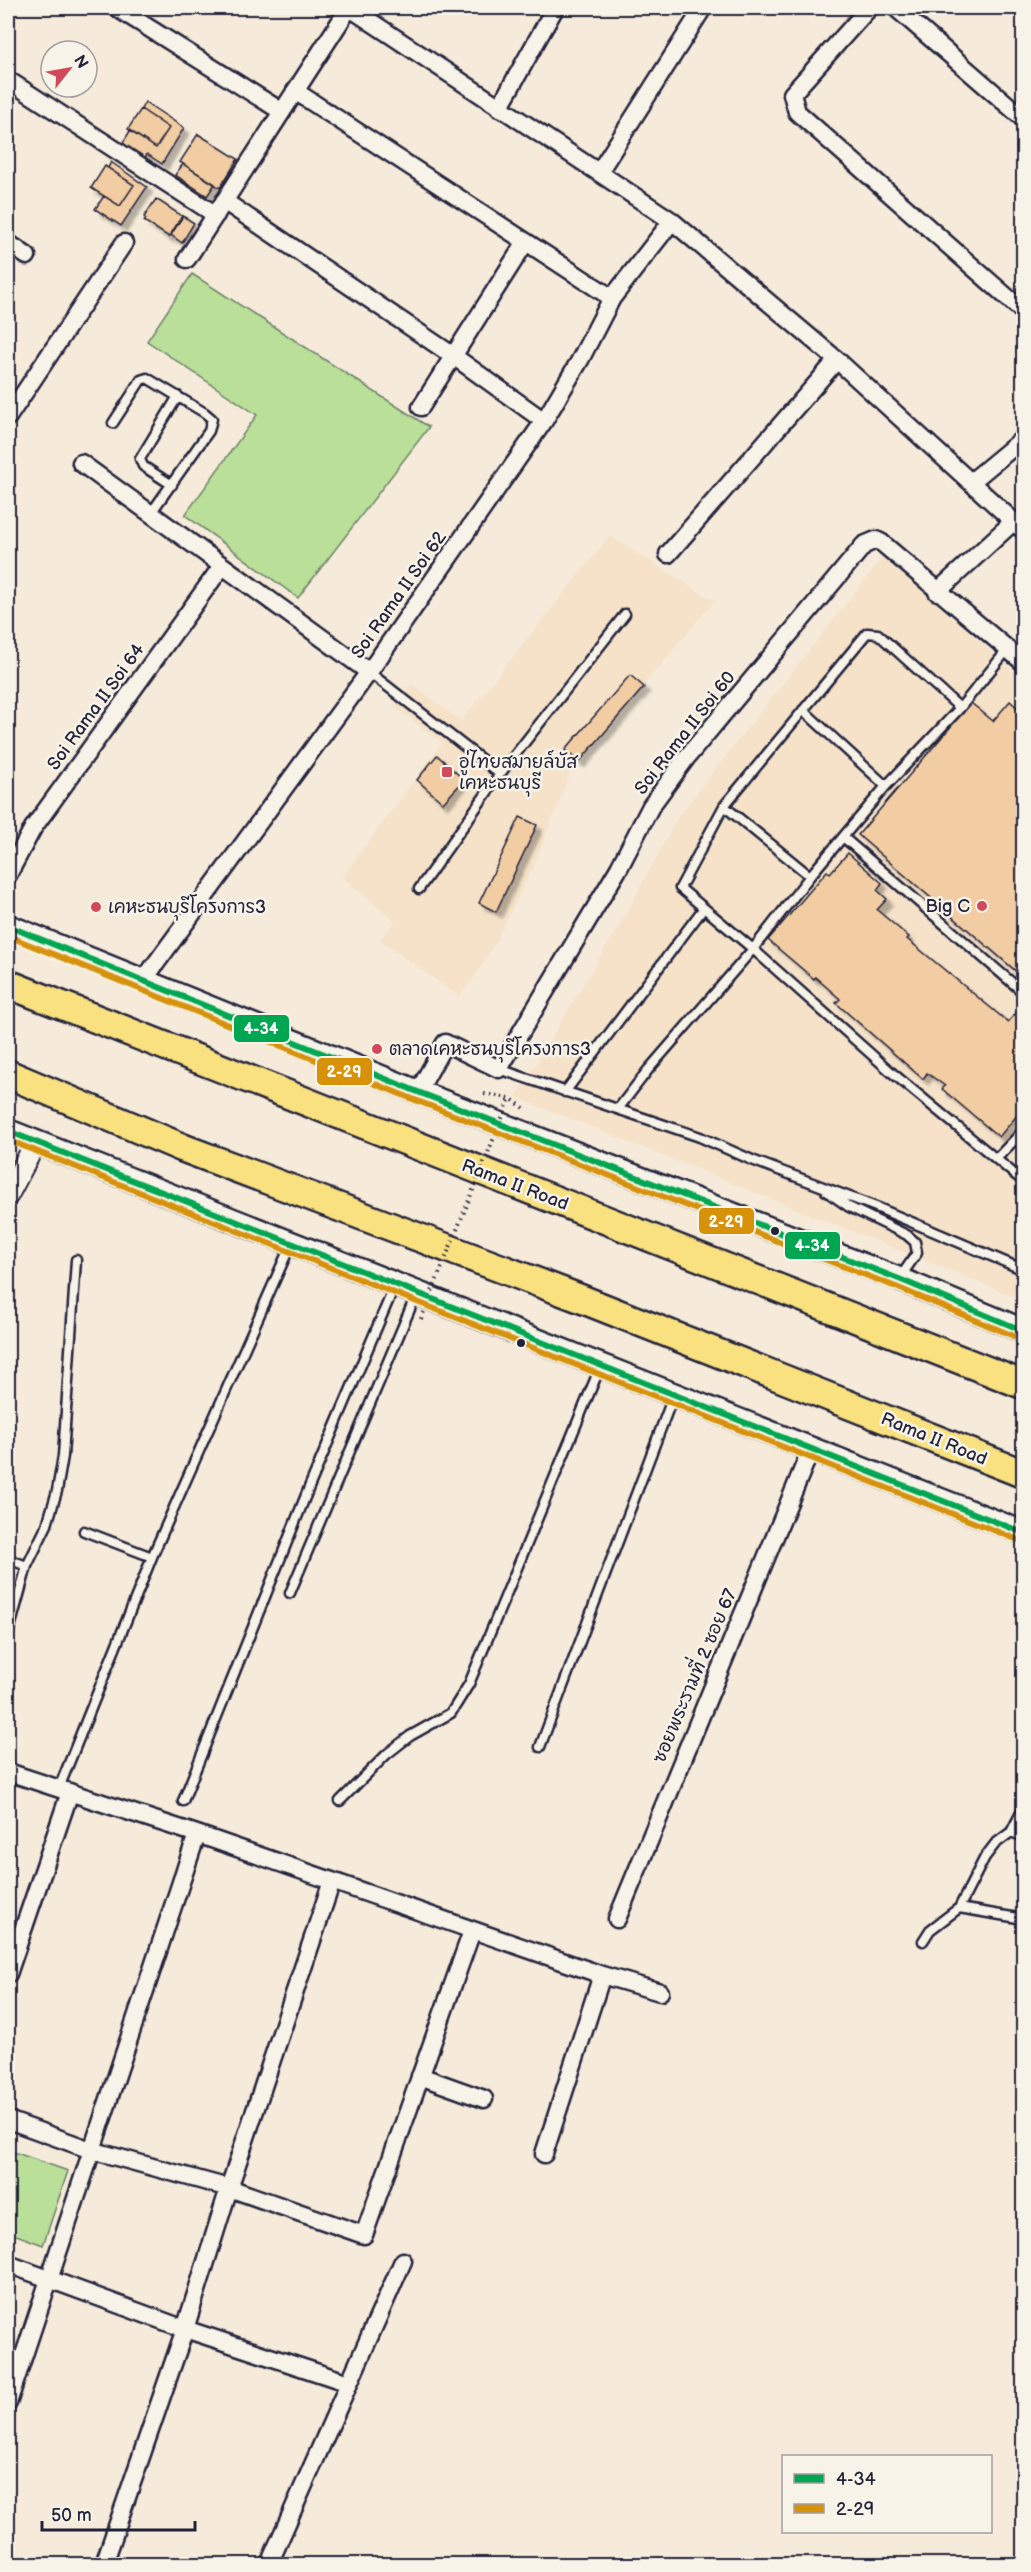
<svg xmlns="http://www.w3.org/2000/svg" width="1031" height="2572" font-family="'Balsamiq Sans','Playpen Sans Thai',sans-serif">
<defs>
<filter id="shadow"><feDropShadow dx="5.5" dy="5.5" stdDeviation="1.5" flood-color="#0004"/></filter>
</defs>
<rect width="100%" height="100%" fill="#f6ebda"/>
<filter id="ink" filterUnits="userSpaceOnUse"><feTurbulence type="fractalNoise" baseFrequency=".0167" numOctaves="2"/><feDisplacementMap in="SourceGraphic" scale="12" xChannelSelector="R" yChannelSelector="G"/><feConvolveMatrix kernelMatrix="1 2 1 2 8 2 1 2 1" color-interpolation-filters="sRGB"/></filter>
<g filter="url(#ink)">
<path fill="#f5e2c9" d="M610 536 714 601 570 774 533 868 494 945 476 975 459 997 380 940 395 921 342 877 442 743 393 706 412 684 461 721Z
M883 557 1023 679V1300L516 1097 623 919 679 815Z"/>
<path fill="#b9df99" stroke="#6e806a" stroke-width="1.5" d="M192 274 429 427 298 598 185 515 257 415 147 341Z
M8 2150 68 2171 43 2245 8 2232Z"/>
<path fill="#f2cca2" stroke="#22223b" stroke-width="1.5" filter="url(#shadow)" d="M145 102 184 128 162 164 147 154 145 158 122 144 130 131 156 148 169 128 141 109Z
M141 109 169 128 156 148 128 129Z
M198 134 238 159 220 188 180 162Z
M111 162 147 187 121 226 95 209 104 196 120 206 134 185 108 168Z
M183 164 215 184 207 196 175 175Z
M105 166 134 185 120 206 91 188Z
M156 199 182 216 169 237 144 221 146 219 144 217Z
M183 216 194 223 182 243 171 235Z
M630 675 644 687 579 762 565 750Z
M1010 701 1022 712 1024 710V978L858 835 971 703 993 721Z
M437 755 464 780 443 803 417 780Z
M520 817 537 825 496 912 479 903Z
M848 853 882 883 877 890 887 899 877 910 909 937 907 939 1008 1022 1018 1011 1024 1016V1107L999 1137 942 1089 945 1086 927 1073 923 1079 836 1003 840 999 815 977 814 979 768 940 827 871 830 873Z"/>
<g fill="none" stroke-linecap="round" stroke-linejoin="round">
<defs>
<path id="service" d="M113 423 141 380 147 378 205 413 212 419 209 431 151 513
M172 485 143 466 140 459 178 396
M369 672 500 774
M960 708 878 634 867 633 724 806 680 888 753 949 890 1071 1024 1182
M803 710 886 786
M724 806 810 876
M843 837 1024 993
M419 889 500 774 625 614
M499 1069 700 1137 752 1160 876 1207 1024 1270
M565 1092 703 909
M618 1109 648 1070 753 949 810 876 886 786 960 708 1008 649
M996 1159 1024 1130
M826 1191 849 1207 907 1235 915 1242 917 1253 899 1279
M84 1531 152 1557
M8 1559 27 1566
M290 1593 416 1295
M8 1635 27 1566 47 1525 57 1491 63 1456 76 1260
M540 1747 674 1394
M59 1788 152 1557 291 1244
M183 1801 310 1485 395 1285
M340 1801 387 1754 410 1736 451 1713 469 1684 601 1365
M1011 1832 1024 1837
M959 1908 1024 1919
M923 1941 930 1930 959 1908 985 1857 995 1844 1011 1832 1024 1807"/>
<path id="minor" d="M117 8 281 111
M350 8 672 221 837 360 1024 531
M869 8 792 94 797 112 1024 312
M896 8 1024 119
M8 80 216 215
M295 91 612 298
M499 108 555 8
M599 172 703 8
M224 201 452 355 544 421
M8 243 27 256
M187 259 349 8
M421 407 525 243
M8 417 124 243
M81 463 369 672
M971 482 1024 438
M668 554 837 360
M937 592 1013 522
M8 875 33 828 222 566
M143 981 369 672 544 421 580 360 612 298 672 221
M418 1092 445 1043 499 1069 619 868 651 806 687 757 864 545 876 540 882 543 1024 663
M8 1772 197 1834 602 1975 660 1992
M617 1919 811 1449
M8 1974 70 1792
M420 2076 484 2099
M8 2120 91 2150 229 2188 364 2235 472 1931
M544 2154 602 1975
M8 2264 185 2329 349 2383
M8 2403 197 1834
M104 2564 185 2329 229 2188 332 1881
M269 2564 403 2261"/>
<path id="tertiary" d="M8 1195 36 1142"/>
<path id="secondary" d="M8 926 418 1092 899 1279 1024 1331
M8 1131 1024 1533"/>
<path id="trunk" d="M8 984 1024 1385
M8 1074 183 1148 579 1298 1024 1474"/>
</defs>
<use href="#service" stroke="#22223b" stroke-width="13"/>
<use href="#minor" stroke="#22223b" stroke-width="21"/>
<use href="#tertiary" stroke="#22223b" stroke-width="24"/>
<use href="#secondary" stroke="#22223b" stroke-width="27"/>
<use href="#trunk" stroke="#22223b" stroke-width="32"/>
<path stroke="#22223b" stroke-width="4" stroke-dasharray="1.5 4.5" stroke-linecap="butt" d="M484 1094 510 1098 527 1110"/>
<use href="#service" stroke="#f7f3e8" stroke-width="8"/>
<use href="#minor" stroke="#f7f3e8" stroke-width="16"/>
<use href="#tertiary" stroke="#f7f3e8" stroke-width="20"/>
<use href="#secondary" stroke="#f7f3e8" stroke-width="22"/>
<use href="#trunk" stroke="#fae180" stroke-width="27"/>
<path stroke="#22223b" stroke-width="4" stroke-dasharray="1.5 4.5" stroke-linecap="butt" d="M421 1319 510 1098"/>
<defs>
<path id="bus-1" d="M8 926 418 1092 899 1279 1024 1331
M8 1131 1024 1533"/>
<path id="bus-2" d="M8 936 415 1100 896 1287 1021 1339
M8 1140 1021 1541"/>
</defs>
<use href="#bus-1" stroke="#f7f3e8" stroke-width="10"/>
<use href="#bus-2" stroke="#f7f3e8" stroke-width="10"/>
<use href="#bus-1" stroke="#00a651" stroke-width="6"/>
<use href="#bus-2" stroke="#d79209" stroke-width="6"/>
</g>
</g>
<g fill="#d1495b" stroke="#f7f3e8" stroke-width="2">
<rect x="441" y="766" width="12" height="12" rx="3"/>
<circle cx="982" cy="906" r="6"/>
<circle cx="96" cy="907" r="6"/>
<circle cx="377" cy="1049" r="6"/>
</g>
<g fill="#22223b" stroke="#f7f3e8" stroke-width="2">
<circle cx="775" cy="1231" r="5"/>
<circle cx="521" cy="1343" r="5"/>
</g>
<g text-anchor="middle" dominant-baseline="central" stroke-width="5" stroke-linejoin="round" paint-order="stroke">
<g font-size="18" fill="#22223b" stroke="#f7f3e8">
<text transform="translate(399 595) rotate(-55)">Soi Rama II Soi 62</text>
<text transform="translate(96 707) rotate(-54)">Soi Rama II Soi 64</text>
<text transform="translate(685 733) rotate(-52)">Soi Rama II Soi 60</text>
<text transform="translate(515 1185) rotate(21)">Rama II Road</text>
<text transform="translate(934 1439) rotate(22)">Rama II Road</text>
<text transform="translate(695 1676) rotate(-67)">ซอยพระรามที่ 2 ซอย 67</text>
</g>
<g font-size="18" fill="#22223b" stroke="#f7f3e8" text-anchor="start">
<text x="459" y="762">อู่ไทยสมายล์บัส<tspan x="459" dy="21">เคหะธนบุรี</tspan></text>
<text x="970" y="906" text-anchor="end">Big C</text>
<text x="108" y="907">เคหะธนบุรีโครงการ3</text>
<text x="389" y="1049">ตลาดเคหะธนบุรีโครงการ3</text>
</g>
</g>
<g stroke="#f7f3e8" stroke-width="2">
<rect x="233" y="1014" width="57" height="29" rx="6" fill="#00a651"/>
<rect x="316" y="1057" width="57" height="29" rx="6" fill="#d79209"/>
<rect x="698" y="1207" width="57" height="28" rx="6" fill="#d79209"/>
<rect x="784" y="1231" width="57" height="29" rx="6" fill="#00a651"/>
</g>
<g font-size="16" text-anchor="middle" font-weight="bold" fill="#fff">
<text x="261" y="1034">4-34</text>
<text x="344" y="1077">2-29</text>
<text x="726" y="1227">2-29</text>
<text x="812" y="1251">4-34</text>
</g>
<rect width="1031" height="2572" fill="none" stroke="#f7f3e8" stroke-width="30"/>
<rect x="15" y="15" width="1001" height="2542" fill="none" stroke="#22223b" stroke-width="2" filter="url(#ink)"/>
<rect x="782" y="2455" width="210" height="78" fill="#f7f3e8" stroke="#a29fa3" stroke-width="1.5"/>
<rect x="794" y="2474" width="30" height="9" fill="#00a651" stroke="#a29fa3" stroke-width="1.5"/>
<text x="836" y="2485" font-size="18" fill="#22223b">4-34</text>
<rect x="794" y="2504" width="30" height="9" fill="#d79209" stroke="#a29fa3" stroke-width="1.5"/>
<text x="836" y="2515" font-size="18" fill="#22223b">2-29</text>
<g transform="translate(69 69) rotate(59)"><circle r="28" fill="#f7f3e8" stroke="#a29fa3" stroke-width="1.5"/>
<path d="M0-4.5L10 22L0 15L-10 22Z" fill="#d1495b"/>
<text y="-9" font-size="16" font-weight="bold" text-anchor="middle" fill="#22223b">N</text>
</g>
<path d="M42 2521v9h153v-9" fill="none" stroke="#22223b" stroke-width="3"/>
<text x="51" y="2521" font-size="18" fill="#22223b" stroke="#f7f3e8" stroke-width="4.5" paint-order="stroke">50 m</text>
</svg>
